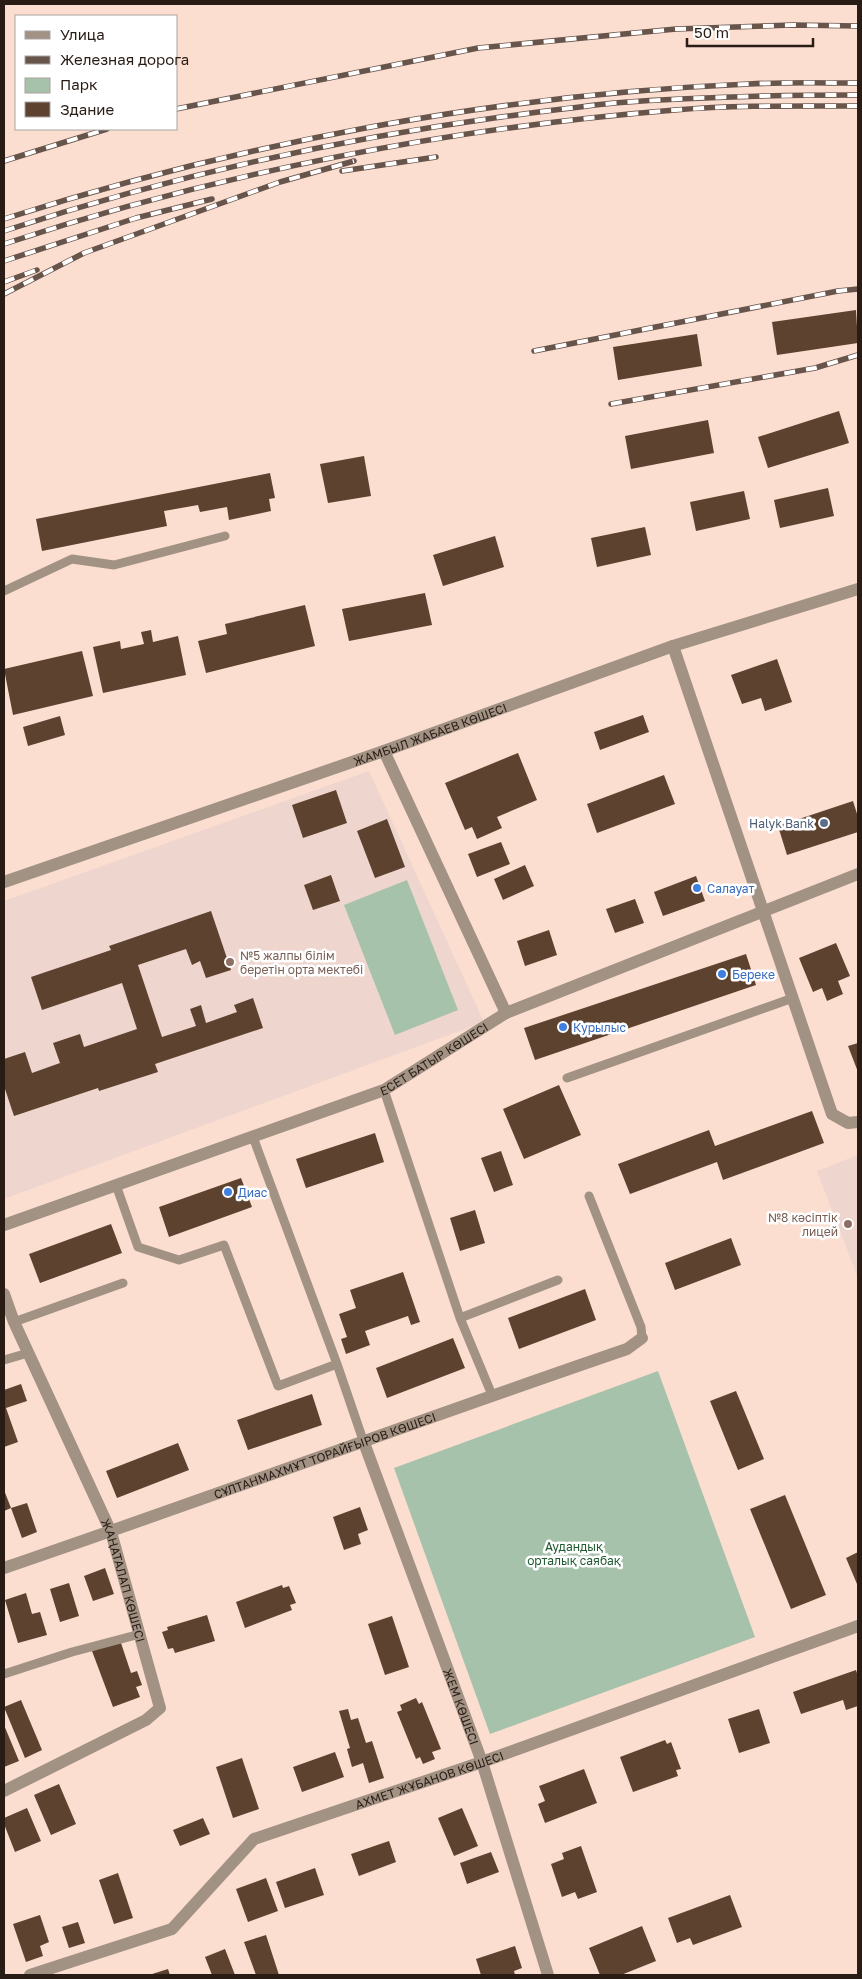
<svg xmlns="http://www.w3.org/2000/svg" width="862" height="1979" font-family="'Golos Text',sans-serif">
<rect width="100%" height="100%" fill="#fcded0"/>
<path fill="#eed5ce" d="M369 771 484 1022 4 1199V901Z
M858 1155V1278L817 1171Z"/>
<path fill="#a6c2aa" d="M407 880 458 1010 395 1035 344 905Z
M658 1371 755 1637 490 1734 394 1468Z"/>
<path fill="#5d422f" d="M856 310 858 343 777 355 772 322Z
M697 334 702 366 618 380 613 347Z
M839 411 849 443 768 468 758 437Z
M708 420 714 453 631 469 625 436Z
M364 456 371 496 328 503 320 464Z
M270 473 275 498 269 499 271 511 229 520 227 507 200 512 198 505 164 511 167 526 42 551 36 519Z
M828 488 834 516 780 528 774 500Z
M744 491 750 519 696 531 690 502Z
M645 527 651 555 597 567 591 538Z
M495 536 504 567 443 586 433 555Z
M425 593 432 625 349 641 342 609Z
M305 605 315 646 206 673 198 641 227 634 225 624Z
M151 630 153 642 178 636 186 675 103 693 93 647 120 641 121 649 144 644 141 632Z
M82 651 93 696 13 715 4 669Z
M777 659 792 702 765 711 761 698 742 704 731 675Z
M643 715 649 732 600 750 594 732Z
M60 716 65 735 28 746 23 727Z
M518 753 537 800 497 817 502 828 477 839 472 827 465 830 445 783Z
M664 775 675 804 597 833 587 804Z
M336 790 347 823 303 838 292 805Z
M853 801 858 817V832L787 855 778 826Z
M387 819 405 867 375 878 357 831Z
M501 842 510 864 477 877 468 854Z
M525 865 534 886 503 900 494 879Z
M331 875 340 901 313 910 304 885Z
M696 876 705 901 663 916 654 892Z
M635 899 644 923 615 933 606 909Z
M211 911 231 970 206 978 200 961 192 965 186 949 138 965 162 1037 196 1026 190 1009 201 1005 206 1023 237 1012 234 1005 253 998 263 1028 155 1064 158 1072 99 1091 98 1088 14 1116 4 1086V1059L25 1052 32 1073 60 1063 53 1043 80 1034 84 1047 137 1029 122 983 42 1010 31 977 111 950 109 946Z
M549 930 557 955 525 966 517 941Z
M836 943 850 976 838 981 843 994 827 1001 822 988 813 992 799 958Z
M746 954 756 985 535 1060 524 1028Z
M858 1043V1072L848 1046Z
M559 1085 581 1135 524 1159 503 1109Z
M812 1111 824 1143 723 1180 717 1162 630 1194 618 1164 709 1130 715 1146Z
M375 1133 384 1162 306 1188 296 1159Z
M501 1151 513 1185 494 1192 481 1158Z
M241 1178 252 1207 169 1237 159 1207Z
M475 1210 485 1243 460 1251 450 1218Z
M111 1224 122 1253 40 1283 29 1254Z
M731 1238 741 1265 675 1290 665 1263Z
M403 1272 420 1322 411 1325 408 1316 365 1331 370 1345 346 1354 341 1339 347 1337 339 1314 356 1308 350 1290Z
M585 1289 596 1320 519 1349 508 1318Z
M453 1338 465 1368 387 1398 376 1368Z
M21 1384 27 1401 6 1408 18 1442 4 1447V1390Z
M736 1391 764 1459 738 1470 710 1401Z
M312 1394 322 1425 248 1450 237 1420Z
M178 1443 189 1470 117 1498 106 1471Z
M4 1490 11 1508 4 1511Z
M785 1495 826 1595 791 1609 750 1509Z
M27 1503 37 1532 22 1538 11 1508Z
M360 1507 368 1530 358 1534 361 1544 344 1550 333 1517Z
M858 1552V1583L857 1584 846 1558Z
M105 1568 114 1594 93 1601 84 1576Z
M69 1583 79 1616 60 1622 50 1589Z
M282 1585 283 1588 289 1586 296 1603 290 1605 292 1610 245 1628 236 1602Z
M26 1593 32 1614 40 1612 47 1635 18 1643 5 1600Z
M207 1615 215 1641 175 1653 173 1648 168 1649 162 1632 168 1630 167 1627Z
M392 1616 409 1667 385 1675 368 1624Z
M120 1640 131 1673 137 1671 142 1685 136 1687 140 1697 113 1707 92 1651Z
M856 1670 858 1676V1706L846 1710 843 1700 801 1714 793 1692Z
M416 1698 419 1704 422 1702 441 1749 432 1752 435 1759 423 1764 420 1757 416 1759 397 1712 402 1710 400 1705Z
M21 1700 42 1750 25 1758 4 1707Z
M348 1709 351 1720 358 1718 366 1743 372 1741 384 1778 369 1783 363 1763 352 1767 347 1749 350 1748 339 1711Z
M759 1709 770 1743 739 1753 728 1719Z
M4 1725 19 1761 4 1767Z
M665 1740 667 1744 671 1742 681 1769 676 1770 678 1776 633 1792 620 1757Z
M335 1752 344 1777 302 1792 293 1767Z
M242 1758 259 1809 233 1818 216 1767Z
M584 1769 597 1803 545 1823 538 1804 545 1801 539 1786Z
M59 1784 76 1824 51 1835 34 1795Z
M27 1808 41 1841 15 1852 4 1824V1818Z
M462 1808 478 1846 454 1856 438 1818Z
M203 1818 210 1834 180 1846 173 1830Z
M389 1841 396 1862 359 1876 351 1854Z
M581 1846 597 1892 578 1899 575 1892 562 1897 551 1864 564 1859 562 1853Z
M491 1852 499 1872 467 1884 460 1863Z
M315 1868 324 1895 285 1908 276 1882Z
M118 1873 133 1918 114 1924 99 1880Z
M266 1878 278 1911 248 1922 236 1889Z
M730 1895 742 1927 693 1945 690 1938 677 1943 668 1918Z
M40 1915 49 1942 40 1946 43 1956 26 1962 13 1924Z
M78 1922 85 1943 69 1948 62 1927Z
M642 1926 656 1961 621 1975H600L589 1948Z
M266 1935 279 1975H256L244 1942Z
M515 1946 522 1968 514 1971 515 1975H481L476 1959Z
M225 1949 235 1975H212L205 1957Z
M168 1969 170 1975H149Z"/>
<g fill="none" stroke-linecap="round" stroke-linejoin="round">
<path stroke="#a19284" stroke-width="9" d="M4 591 72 559 114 565 225 536
M567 1078 793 998
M384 1090 460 1318 492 1395
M253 1137 337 1364 363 1440
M116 1185 138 1247 179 1260 224 1245 278 1386 337 1364
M589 1196 641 1327 642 1338
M460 1318 558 1280
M14 1322 123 1283
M4 1360 28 1353
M4 1674 72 1652 140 1634"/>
<g stroke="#a19284" stroke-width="12">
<path d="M673 646 832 1114 848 1123 858 1122"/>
<path d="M384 751 506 1013"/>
<path id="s1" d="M4 1294 14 1322 111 1532 160 1708 146 1720 4 1791"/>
<path id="s2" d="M363 1440 482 1762 548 1975"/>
<path id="s3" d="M4 1568C212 1497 419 1420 627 1349L642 1338"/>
<path id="s4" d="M30 1975 172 1929 254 1839 482 1762 858 1626"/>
</g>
<g stroke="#a19284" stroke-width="12">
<path id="s5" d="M4 882 384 751 673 646 858 589"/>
<path id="s6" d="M4 1225 384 1090 506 1013 858 874"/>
</g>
<defs>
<path id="rail" d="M176 109 478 48 676 29 793 25 858 26
M4 161 107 129
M342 171 436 157
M4 219C241 143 500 94 749 84 785 82 822 83 858 83
M4 231C165 178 333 140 501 117 539 112 576 107 614 103 695 97 777 95 858 95
M4 244C219 173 449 128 675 110 736 105 797 106 858 106
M4 261 136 218 212 199
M4 282 37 270
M4 294 84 253 280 182 354 161
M534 351 838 291 858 289
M611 404 815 368 858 355"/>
</defs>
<use href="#rail" stroke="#67554c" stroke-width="5.5"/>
<use href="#rail" stroke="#fff" stroke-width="4" stroke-dasharray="11" stroke-linecap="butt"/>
</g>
<circle fill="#5c6f8a" stroke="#fff" stroke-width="2" cx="824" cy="823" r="5"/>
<g fill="#3f7fe0" stroke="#fff" stroke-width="2">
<circle cx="697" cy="888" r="5"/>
<circle cx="722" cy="974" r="5"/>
<circle cx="563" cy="1027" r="5"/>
<circle cx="228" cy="1192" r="5"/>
</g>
<g fill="#8d6e63" stroke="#fff" stroke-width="2">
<circle cx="230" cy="962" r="5"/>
<circle cx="848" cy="1224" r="5"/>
</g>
<g text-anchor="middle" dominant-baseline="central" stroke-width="5" stroke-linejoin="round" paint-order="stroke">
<g font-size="12" fill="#291c15" stroke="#fff">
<text stroke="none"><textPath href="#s5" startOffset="451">ЖАМБЫЛ ЖАБАЕВ КӨШЕСІ</textPath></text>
<text stroke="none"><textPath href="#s6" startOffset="462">ЕСЕТ БАТЫР КӨШЕСІ</textPath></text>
<text stroke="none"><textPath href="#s3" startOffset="340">СҰЛТАНМАХМҰТ ТОРАЙҒЫРОВ КӨШЕСІ</textPath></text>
<text stroke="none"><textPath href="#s1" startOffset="311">ЖАҢАТАЛАП КӨШЕСІ</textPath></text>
<text stroke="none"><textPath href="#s2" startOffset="284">ЖЕМ КӨШЕСІ</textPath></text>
<text stroke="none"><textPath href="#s4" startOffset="456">АХМЕТ ЖҰБАНОВ КӨШЕСІ</textPath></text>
</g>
<g font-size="12" fill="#4e5e75" stroke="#fff" text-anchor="end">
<text x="814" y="823">Halyk Bank</text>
</g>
<g font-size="12" fill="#366cbe" stroke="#fff" text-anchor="start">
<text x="707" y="888">Салауат</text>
<text x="732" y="974">Береке</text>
<text x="573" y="1027">Курылыс</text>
<text x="238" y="1192">Диас</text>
</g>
<g font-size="12" fill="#785e54" stroke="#fff" text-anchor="start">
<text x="240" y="955">№5 жалпы білім<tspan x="240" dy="14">беретін орта мектебі</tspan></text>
<text x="838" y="1217" text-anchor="end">№8 кәсіптік<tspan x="838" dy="14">лицей</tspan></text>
</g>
<g font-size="12" fill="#215a30" stroke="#fff">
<text x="574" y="1546">Аудандық<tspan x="574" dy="14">орталық саябақ</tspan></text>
</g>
</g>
<rect width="862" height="1979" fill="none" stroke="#291c15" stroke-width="10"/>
<rect x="15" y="15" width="162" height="115" fill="#ffffff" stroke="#a9a4a1"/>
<rect x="25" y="31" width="25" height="8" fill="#a19284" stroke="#a9a4a1"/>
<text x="60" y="40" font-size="15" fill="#291c15">Улица</text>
<rect x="25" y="56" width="25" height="8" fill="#67554c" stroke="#a9a4a1"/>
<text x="60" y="65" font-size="15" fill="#291c15">Железная дорога</text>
<rect x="25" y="78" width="25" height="15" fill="#a6c2aa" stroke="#a9a4a1"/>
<text x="60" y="90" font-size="15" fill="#291c15">Парк</text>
<rect x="25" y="102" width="25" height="15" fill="#5d422f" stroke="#a9a4a1"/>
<text x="60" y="115" font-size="15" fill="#291c15">Здание</text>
<path d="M687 38v8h126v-8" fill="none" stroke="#291c15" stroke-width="2.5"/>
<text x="694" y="38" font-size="15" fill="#291c15" stroke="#ffffff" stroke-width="4" paint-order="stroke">50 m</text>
</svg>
